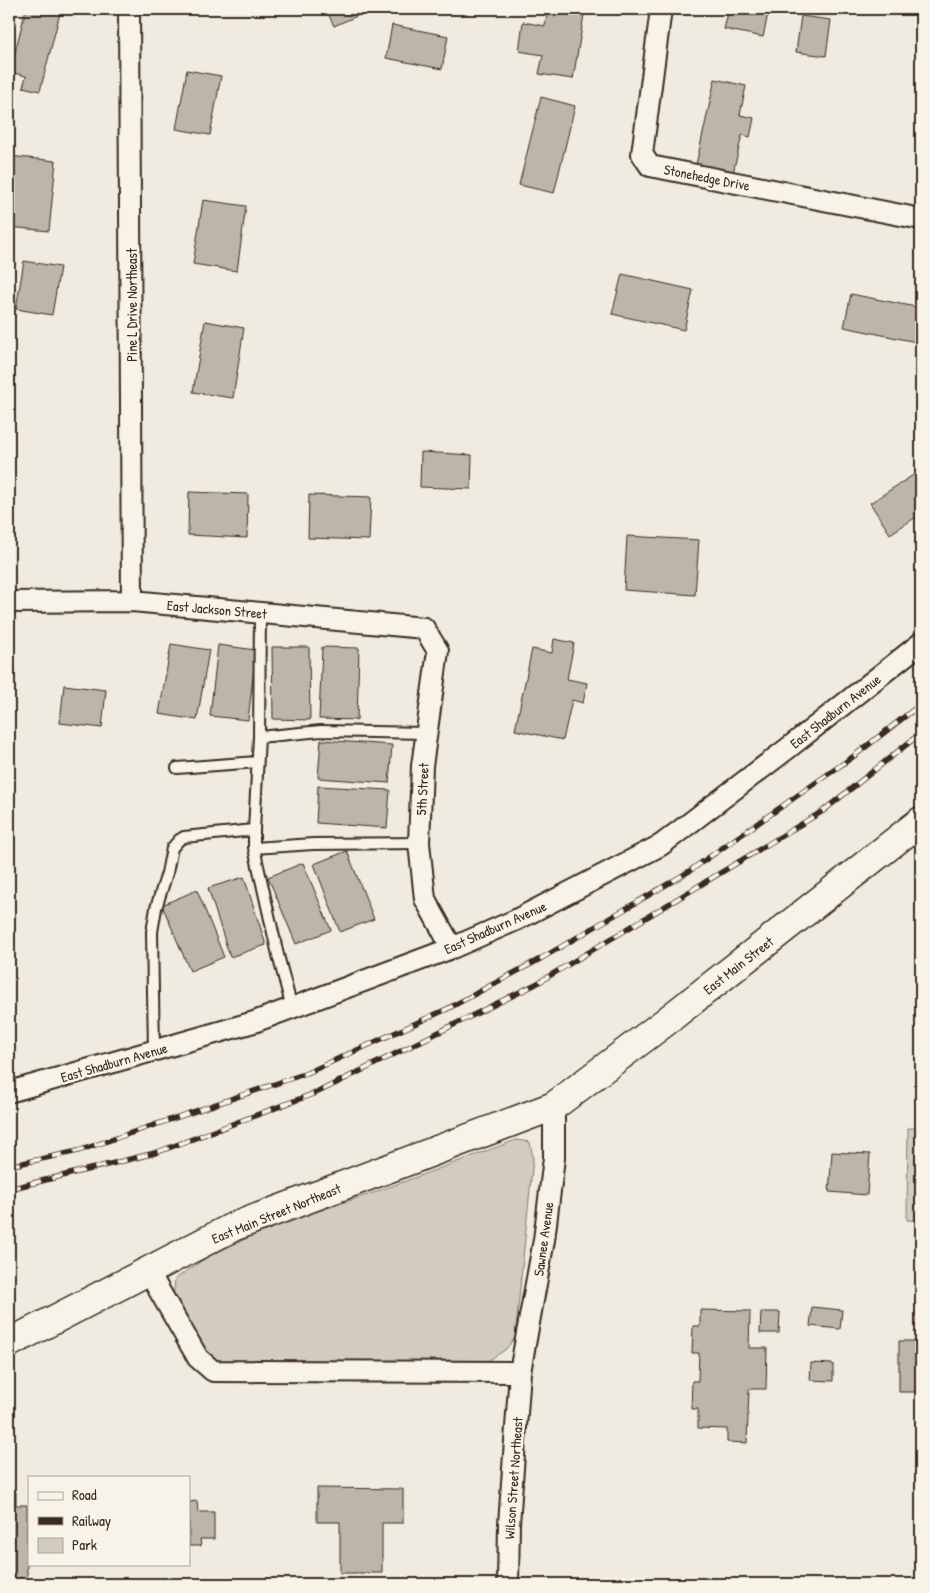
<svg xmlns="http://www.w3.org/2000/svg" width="930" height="1593" font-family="'Patrick Hand',sans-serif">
<rect width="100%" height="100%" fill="#efebe0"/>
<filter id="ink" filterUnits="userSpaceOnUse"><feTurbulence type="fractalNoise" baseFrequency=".02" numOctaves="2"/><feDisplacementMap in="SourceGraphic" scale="10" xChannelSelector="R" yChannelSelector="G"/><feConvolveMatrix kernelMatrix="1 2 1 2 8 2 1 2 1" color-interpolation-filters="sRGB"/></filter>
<g filter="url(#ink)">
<path fill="#d1cbc0" stroke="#867a6f" d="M908 1128H921V1221L907 1220Z
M516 1140 530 1142 533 1159 515 1338 505 1350 486 1362 214 1361 173 1298 175 1279 209 1256 275 1225 373 1193Z"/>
<path fill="#bdb5aa" stroke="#3b2a1e" d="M26 9H61L40 91 23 87 26 76 10 72Z
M326 9H364L366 12 334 26Z
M548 9H585L573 79 539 74 543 55 519 51 523 22 545 26Z
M729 9H769L763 37 724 29Z
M801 16 831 20 826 56 796 52Z
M392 25 448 36 442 69 386 58Z
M187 70 221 76 210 135 176 129Z
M715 79 746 86 740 115 754 118 750 137 742 135 733 173 696 165Z
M541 97 575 106 554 193 519 185Z
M9 156 56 161 49 231 9 227Z
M203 200 246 206 237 271 193 264Z
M24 261 60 267 52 315 16 309Z
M622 274 693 290 684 330 612 314Z
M851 294 921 308V343L844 327Z
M205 321 244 328 233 398 193 392Z
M421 452 472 455 471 489 420 487Z
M921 470V514L890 534 870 503Z
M189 492 248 494 247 538 188 535Z
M309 495 371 497 369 540 308 538Z
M627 536 699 540 695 595 624 590Z
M554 639 574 643 567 679 587 683 583 703 572 700 563 740 515 730 532 649 552 653Z
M171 644 209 650 197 720 159 714Z
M218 645 256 650 248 720 210 716Z
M272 647H309L310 720 273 719Z
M322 647 359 648 357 720 319 719Z
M64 685 106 690 102 728 60 723Z
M321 740 392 745 389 783 318 778Z
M318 786 390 790 387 828 316 823Z
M347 851 374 919 340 932 314 864Z
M303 863 331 930 296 944 268 877Z
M244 877 266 945 230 957 208 888Z
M197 890 224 957 190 971 162 905Z
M832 1152 870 1154 867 1195 829 1192Z
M812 1307 842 1310 840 1329 810 1326Z
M700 1310 750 1311 749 1348H767L766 1389H749L747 1443 727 1442V1429L698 1428V1409H691L692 1381H698L699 1353H692L693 1326H700Z
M761 1312H780L779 1333H760Z
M899 1341H921V1392H899Z
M811 1363 833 1364V1381L810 1380Z
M317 1488 403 1489V1523H382V1573H340V1522H317Z
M9 1492H16V1505H27V1578H19V1584H9Z
M197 1501 198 1512H214V1539H200L201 1546H189V1502Z"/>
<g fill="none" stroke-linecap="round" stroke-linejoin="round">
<defs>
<path id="lane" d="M260 613 259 737 321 731 427 733
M177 768 257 762
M254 848V830L259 737
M292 1008 278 955 254 848 313 844 419 843
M154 1051 152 932 156 908 167 873 172 848 179 840 184 837 254 830"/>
<path id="street" d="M129 9 132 601
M661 9 642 154 650 166 921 219
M9 602 132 601 424 628 438 651 422 766 419 843 425 899 452 948
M9 1092 254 1022 452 948 516 920 661 845 787 749 921 643
M148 1271 198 1358 213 1371 520 1372
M508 1584 509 1524 520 1372 544 1240 554 1158V1106"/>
<path id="secondary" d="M9 1343 233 1227 554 1106 664 1023 921 821"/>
</defs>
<use href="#lane" stroke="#3b2a1e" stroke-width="14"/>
<use href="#street" stroke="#3b2a1e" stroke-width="24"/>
<use href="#secondary" stroke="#3b2a1e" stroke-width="31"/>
<use href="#lane" stroke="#f7f3e8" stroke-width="10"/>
<use href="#street" stroke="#f7f3e8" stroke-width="20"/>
<use href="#secondary" stroke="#f7f3e8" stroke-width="28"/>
<defs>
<path id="rail" d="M9 1166 78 1151 307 1073 447 1009 542 958 688 872 854 756 921 704
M9 1189 155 1153 318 1092 536 984 823 811 921 733"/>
</defs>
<use href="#rail" stroke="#3b2a1e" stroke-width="5.5"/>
<use href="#rail" stroke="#f7f3e8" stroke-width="4" stroke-dasharray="11" stroke-linecap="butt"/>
</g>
</g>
<g text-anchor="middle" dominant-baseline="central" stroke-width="5" stroke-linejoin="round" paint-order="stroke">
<g font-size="14" fill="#3b2a1e" stroke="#f7f3e8">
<text transform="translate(707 177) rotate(11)">Stonehedge Drive</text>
<text transform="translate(131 305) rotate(-90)">Pine L Drive Northeast</text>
<text transform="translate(217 609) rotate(5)">East Jackson Street</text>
<text transform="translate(835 711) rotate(-38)">East Shadburn Avenue</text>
<text transform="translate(422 789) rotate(-87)">5th Street</text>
<text transform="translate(495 927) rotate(-24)">East Shadburn Avenue</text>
<text transform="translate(738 965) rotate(-38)">East Main Street</text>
<text transform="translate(114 1062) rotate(-16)">East Shadburn Avenue</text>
<text transform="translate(276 1213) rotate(-22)">East Main Street Northeast</text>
<text transform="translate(543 1239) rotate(-82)">Sawnee Avenue</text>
<text transform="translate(513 1478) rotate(-86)">Wilson Street Northeast</text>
</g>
</g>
<rect width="930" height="1593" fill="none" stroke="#f7f3e8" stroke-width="30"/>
<rect x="15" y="15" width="900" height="1563" fill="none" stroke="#3b2a1e" stroke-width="2" filter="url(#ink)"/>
<rect x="28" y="1476" width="162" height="90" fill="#f7f3e8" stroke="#aca397"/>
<rect x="38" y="1492" width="25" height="8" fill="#f7f3e8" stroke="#aca397"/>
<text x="72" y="1500" font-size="15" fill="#3b2a1e">Road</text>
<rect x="38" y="1517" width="25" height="8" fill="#3b2a1e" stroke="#aca397"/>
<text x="72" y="1526" font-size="15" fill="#3b2a1e">Railway</text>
<rect x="38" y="1538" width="25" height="15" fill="#d1cbc0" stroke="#aca397"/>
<text x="72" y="1550" font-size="15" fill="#3b2a1e">Park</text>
</svg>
